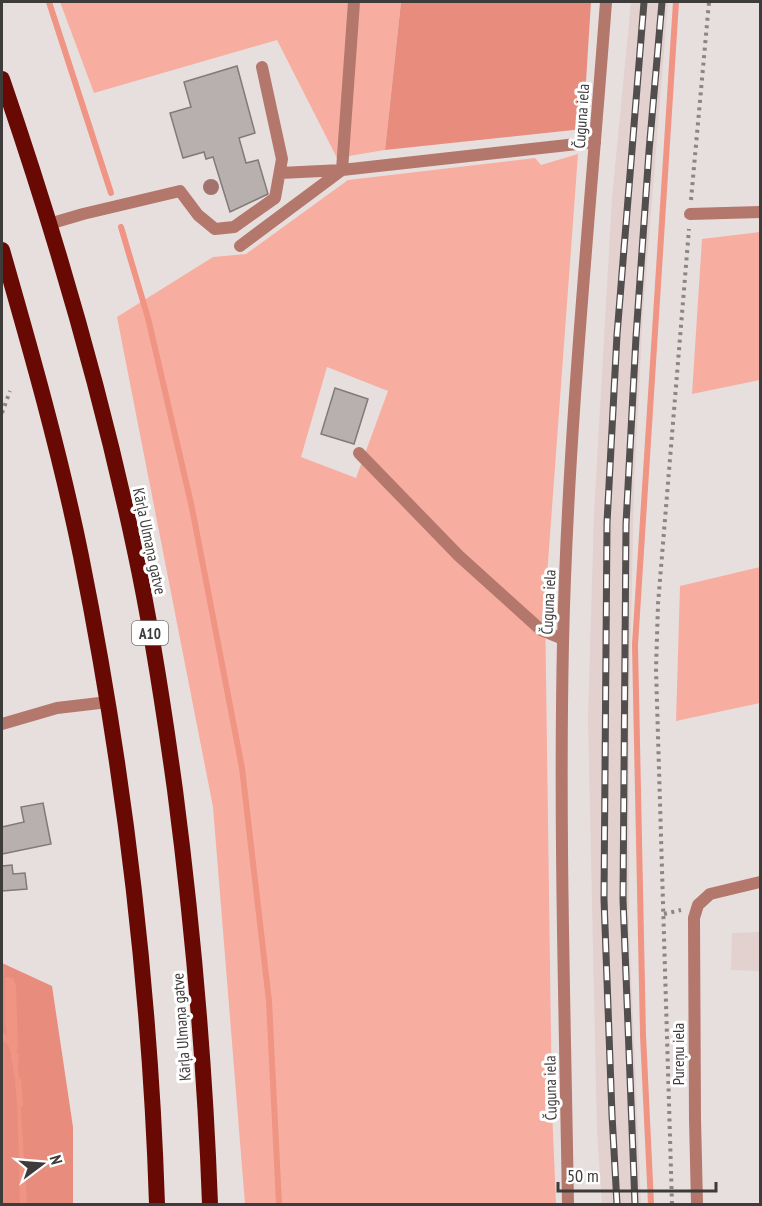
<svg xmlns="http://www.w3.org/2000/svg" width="762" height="1206" font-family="'PT Sans Narrow',sans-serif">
<rect width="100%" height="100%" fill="#e7dfde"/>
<path fill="#e2d1ce" d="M631 2H668L643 311 634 486 629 720V926L641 1204H602L597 1131 588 718 594 514 612 198Z
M760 932V971L731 970 732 933Z"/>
<path fill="#f7aea1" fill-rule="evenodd" d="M60 2H401L385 150 337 158 277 40 94 93Z
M578 154 545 603 552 1109 556 1204H245L213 807 117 317 213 257 246 254 348 180 535 158 541 165ZM327 367 388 391 356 478 301 457Z
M760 232V380L692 394 702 239Z
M760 567V703L676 721 680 586Z"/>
<path fill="#e88d7e" d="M401 2H591L583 129 385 150Z
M2 963 52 986 73 1127V1204H2Z"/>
<path fill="#f09484" d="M8 977 13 979 16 986 18 1050 9 1049 5 1022V978Z
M19 1054 18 1066 27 1204H20L17 1091 11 1056Z"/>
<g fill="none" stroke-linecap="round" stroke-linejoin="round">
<path stroke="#f09484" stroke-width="6" d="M49 2 111 193
M121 227 148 318 192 508 242 768 269 1001 279 1204
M2 1035 13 1046 15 1062
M18 1081 20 1104
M651 1204 643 1035 635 645 676 2"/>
</g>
<path fill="#b7b0ae" stroke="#817a78" stroke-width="1.5" d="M237 66 255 133 239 138 246 163 258 160 268 194 230 212 213 157 206 159 204 152 183 158 170 113 191 107 184 82Z
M335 388 368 399 354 444 321 434Z
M43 803 51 844 2 854V822V827L24 822 21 807Z
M12 865 13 874 25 873 27 889 2 891V866Z"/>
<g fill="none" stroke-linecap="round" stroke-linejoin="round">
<path stroke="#8b8585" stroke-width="4" stroke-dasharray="3 4.5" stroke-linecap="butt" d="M691 200 709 2
M2 413 10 391
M664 914 681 910
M672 1204 656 669 658 604 689 229"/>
<path stroke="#b3776c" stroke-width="12" d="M280 173 342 170 595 142
M49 224 83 214 180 191 198 215 215 229 234 227 275 198 282 159 262 67
M240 246 342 170 354 2
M359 453 459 556 541 630 563 639
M2 724 57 708 108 702"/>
<path stroke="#b3776c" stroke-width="12" d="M690 214 760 212
M568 1204C565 1017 559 829 563 642 568 428 590 215 606 2
M697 1204 695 1119 694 918 698 905 710 894 760 882"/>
<path stroke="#680a03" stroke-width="16" d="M2 79C55 233 101 391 135 551 152 630 164 710 175 790 193 928 205 1066 210 1204
M2 250C31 351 60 453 81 556 124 770 150 987 157 1204"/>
<defs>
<path id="rail" d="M617 1204 612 1115 604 899 607 523 617 335 644 2
M635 1204 623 899 626 524 636 337 649 151 662 2"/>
</defs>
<use href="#rail" stroke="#524e4e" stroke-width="7"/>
<use href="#rail" stroke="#fff" stroke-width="4.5" stroke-dasharray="14" stroke-linecap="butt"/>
</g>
<circle fill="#a2726d" cx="211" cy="187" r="8"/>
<g text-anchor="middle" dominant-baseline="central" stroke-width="6" stroke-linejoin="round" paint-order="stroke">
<rect fill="#fff" stroke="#787676" stroke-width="1.5" x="132" y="621" width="36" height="24" rx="4.5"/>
<g font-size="15" font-weight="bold" fill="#3e3b3b">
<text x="150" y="633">A10</text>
</g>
<g font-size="16" fill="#3e3b3b" stroke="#fff">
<text transform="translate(581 116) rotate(-86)">Čuguna iela</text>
<text transform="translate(150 541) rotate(78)">Kārļa Ulmaņa gatve</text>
<text transform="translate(548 602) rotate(-87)">Čuguna iela</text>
<text transform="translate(181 1027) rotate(-94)">Kārļa Ulmaņa gatve</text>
<text transform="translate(678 1054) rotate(-90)">Pureņu iela</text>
<text transform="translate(550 1088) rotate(-91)">Čuguna iela</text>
</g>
</g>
<rect width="762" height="1206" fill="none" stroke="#3e3b3b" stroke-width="6"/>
<g transform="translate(42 1164) rotate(74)" stroke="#ffffff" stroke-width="4.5" paint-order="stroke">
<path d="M0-4.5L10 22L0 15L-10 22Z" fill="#3e3b3b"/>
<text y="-9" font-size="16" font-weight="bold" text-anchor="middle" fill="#3e3b3b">N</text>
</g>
<path d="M558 1182v9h158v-9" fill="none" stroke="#3e3b3b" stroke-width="3"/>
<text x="567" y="1182" font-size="18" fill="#3e3b3b" stroke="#ffffff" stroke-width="4.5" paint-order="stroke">50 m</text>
</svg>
